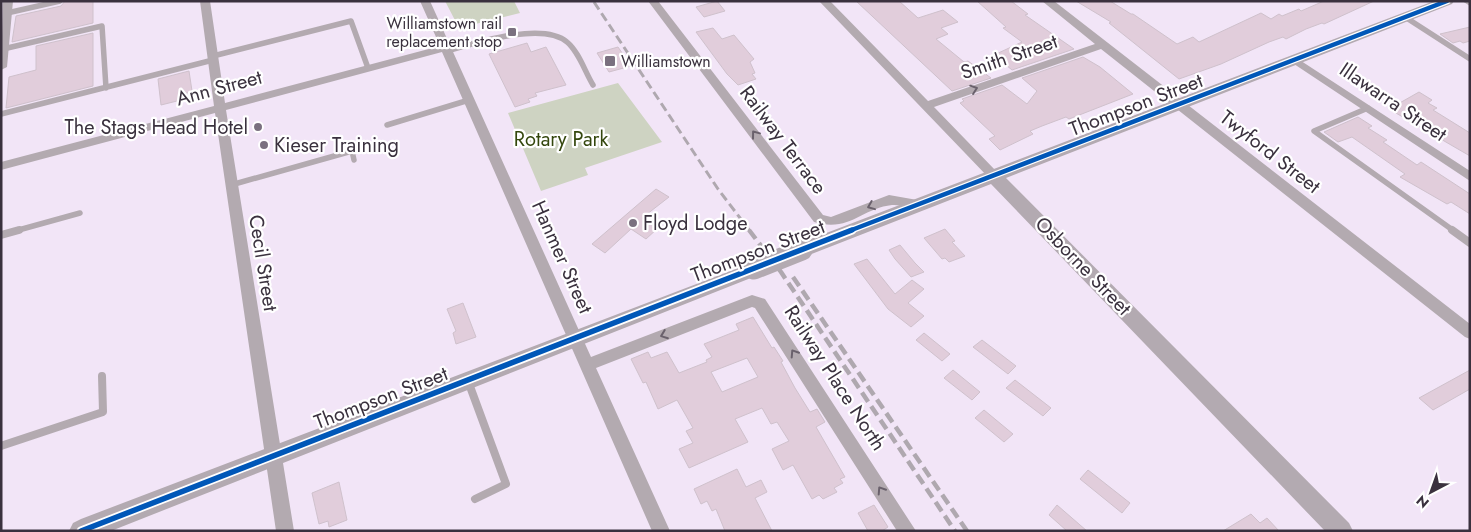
<svg xmlns="http://www.w3.org/2000/svg" width="1471" height="532" font-family="Jost,sans-serif">
<rect width="100%" height="100%" fill="#f2e5f7"/>
<path fill="#ced3c2" d="M445 1H514L520 13 459 28Z
M618 83 662 142 585 168 588 175 541 191 508 113Z"/>
<path fill="#e1cddb" stroke="#cfc1cc" fill-rule="evenodd" d="M65 1H93V23L12 42 16 16 61 6Z
M717 1 725 11 704 17 696 7Z
M856 1H899L918 18 943 10 958 22 941 28 948 34 936 39 964 62 968 61 991 78 952 91Z
M977 1H1011L1028 14 1025 15 1074 49 1012 70 994 55 1022 42 1003 28 1006 27Z
M1076 1H1110L1131 14H1133L1177 44 1193 37 1199 42 1261 13 1271 19 1279 14 1282 16 1299 9 1301 11 1324 1H1374L1324 24 1322 23 1306 29 1286 39 1283 37 1269 42 1221 64 1179 79 1109 23 1111 22Z
M1470 27V41L1463 43 1460 41 1453 43 1440 34Z
M713 28 722 39 734 35 754 59 750 62 755 73 752 74 756 79 738 85 727 74 696 32Z
M93 33V86L6 108 9 77 36 70V46Z
M527 43 531 52 546 47 566 85 535 93 537 96 528 99 530 102 515 107 489 54Z
M618 47 631 66 609 72 597 53Z
M1083 57 1100 67 1133 94 1069 119 1066 117 1042 126 1030 131 1033 134 1000 150 989 139 995 136 960 103 964 101 962 99 1002 85 1027 104 1037 91 1022 78Z
M189 71 192 91 180 96 181 100 161 105 158 79Z
M1419 92 1432 100 1428 103 1437 108 1433 110 1470 133V156L1389 109Z
M1358 117 1372 126 1368 128 1387 140 1383 142 1417 165 1421 162 1470 194V214L1451 202 1447 204 1400 177 1405 174 1352 137 1338 142 1324 132Z
M656 189 669 197 642 218 658 228 646 239 631 229 605 253 592 244Z
M945 229 955 241 952 242 965 256 949 262 945 258 942 259 924 238Z
M900 245 915 263 924 272 911 277 895 259 889 250Z
M867 259 895 294 912 280 924 289 908 303 924 316 911 327 888 309 854 264Z
M463 303 476 337 456 344 453 333 456 331 447 309Z
M753 317 772 348 774 347 783 361 781 362 795 388 810 412 817 409 825 422 816 427 845 477 840 479 843 483 834 488 837 492 823 499 819 495 812 499 793 465 783 470 772 449 789 441 777 422 771 424 762 408 735 419 748 442 689 468 679 449 693 443 686 431 693 428 677 400 658 409 646 382 643 383 631 359 648 352 651 358 667 352 679 373 707 362 706 360 712 357 704 344 739 330 736 324ZM747 358 758 377 722 392 711 372Z
M924 333 950 354 942 361 916 340Z
M982 340 1016 366 1008 374 973 347Z
M953 370 980 392 972 400 944 378Z
M1470 370V389L1433 410 1419 398Z
M1015 380 1051 408 1043 416 1006 388Z
M984 410 1013 434 1004 442 975 418Z
M737 469 746 487 761 480 767 492 755 498 772 531H725L716 509 712 511 707 501 701 504 694 489Z
M1088 470 1130 503 1122 513 1080 479Z
M339 482 347 520 329 527 328 521 319 524 312 493Z
M874 505 888 527 882 531H868L858 513Z
M1057 505 1087 531H1067L1049 515Z
M1251 514 1260 523 1267 518 1279 531H1223Z"/>
<g fill="none" stroke-linecap="round" stroke-linejoin="round">
<path stroke="#b3aab0" stroke-width="5.5" d="M7 13 60 1
M1405 17 1470 59
M3 49 102 26 106 88
M447 51C475 43 543 21 567 42 579 52 585 72 593 85
M213 56 351 21 368 68
M1368 108 1314 131 1454 231
M1 114 213 60
M387 125 469 100
M231 185 352 151 354 160
M15 231 80 213"/>
<path stroke="#b3aab0" stroke-width="8" d="M1452 230 1470 243
M1 235 19 230
M468 381 506 484 475 499
M1 446 103 412 102 376"/>
<path fill="#b3aab0" fill-rule="evenodd" d="M3 1H13L7 67 1 70Z
M200 1H210L225 103 440 46 420 1H430L591 357 752 295 765 299 916 531H897L755 308 752 307 596 368 670 531H652L442 52 226 110 294 531H276L215 113 1 170V162L214 106Z
M648 1H658L823 215 831 217 889 195 923 201 924 204 923 207C913 210 902 204 892 205 862 208 849 233 814 222Z
M819 1H830L928 101 1095 44 1042 1H1054L1470 324V339L1465 337 1101 49 934 107 997 172 999 175 997 178H989Z
M1295 57 1470 171V181L1291 62V58Z"/>
<path fill="#b3aab1" fill-rule="evenodd" d="M1434 1H1454L1452 4 1006 178 1349 523 1353 531H1325L991 184 809 255 802 257 795 255 793 250 795 245Z
M1462 1H1470V6Z
M754 262 761 264 763 269 761 274 111 531H69L73 523 81 519Z"/>
<path stroke="#afa8af" stroke-width="3" stroke-dasharray="9 4.5" stroke-linecap="butt" d="M594 2 718 189 750 231"/>
<path stroke="#afa8af" stroke-width="4.5" stroke-dasharray="11 5.5" stroke-linecap="butt" d="M749 230 781 272 955 531
M793 277 967 531"/>
<path stroke="#b3aab1" stroke-width="21" d="M754 269 802 250"/>
<defs>
<path id="cycleway-far1" d="M849 231 1447 1"/>
<path id="cycleway" d="M81 531 852 230"/>
</defs>
<use href="#cycleway-far1" stroke="#fff" stroke-width="7"/>
<use href="#cycleway" stroke="#fff" stroke-width="9"/>
<use href="#cycleway-far1" stroke="#0057b8" stroke-width="4.5"/>
<use href="#cycleway" stroke="#0057b8" stroke-width="5.5"/>
</g>
<defs><path id="oneway-chevron" d="M-2-3.5L2.5 0L-2 3.5" fill="none" stroke-width="1.6" stroke-linecap="round" stroke-linejoin="round" transform="scale(1.25)"/></defs>
<g stroke="#6a616c">
<use href="#oneway-chevron" transform="translate(974 89) rotate(-19)"/>
<use href="#oneway-chevron" transform="translate(755 134) rotate(-127)"/>
<use href="#oneway-chevron" transform="translate(871 206) rotate(158)"/>
<use href="#oneway-chevron" transform="translate(664 335) rotate(159)"/>
<use href="#oneway-chevron" transform="translate(794 353) rotate(-123)"/>
<use href="#oneway-chevron" transform="translate(881 490) rotate(-123)"/>
</g>
<g fill="#7a707f" stroke="#fff" stroke-width="2">
<rect x="507" y="27" width="10" height="10" rx="2.5"/>
<rect x="604" y="55" width="12" height="12" rx="2.5"/>
<circle cx="258" cy="127" r="5"/>
<circle cx="264" cy="145" r="5"/>
<circle cx="633" cy="223" r="5"/>
</g>
<g text-anchor="middle" dominant-baseline="central" stroke-width="4.5" stroke-linejoin="round" paint-order="stroke">
<g font-size="16" fill="#3a313e" stroke="#fff" text-anchor="end">
<text x="502" y="23">Williamstown rail<tspan x="502" dy="18">replacement stop</tspan></text>
<text x="621" y="61" text-anchor="start">Williamstown</text>
</g>
<g font-size="20" fill="#3a313e" stroke="#fff">
<text transform="translate(1009 57) rotate(-19)">Smith Street</text>
<text transform="translate(219 88) rotate(-15)">Ann Street</text>
<text transform="translate(1393 102) rotate(34)">Illawarra Street</text>
<text transform="translate(1136 105) rotate(-21)">Thompson Street</text>
<text transform="translate(783 140) rotate(53)">Railway Terrace</text>
<text transform="translate(1270 152) rotate(38)">Twyford Street</text>
<text transform="translate(758 251) rotate(-21)">Thompson Street</text>
<text transform="translate(562 257) rotate(66)">Hanmer Street</text>
<text transform="translate(263 263) rotate(81)">Cecil Street</text>
<text transform="translate(1083 266) rotate(46)">Osborne Street</text>
<text transform="translate(835 378) rotate(57)">Railway Place North</text>
<text transform="translate(381 398) rotate(-21)">Thompson Street</text>
</g>
<g font-size="20" fill="#3a313e" stroke="#fff" text-anchor="start">
<text x="248" y="127" text-anchor="end">The Stags Head Hotel</text>
<text x="274" y="145">Kieser Training</text>
<text x="643" y="223">Floyd Lodge</text>
</g>
<g font-size="20" fill="#34470d" stroke="#fff">
<text x="561" y="139">Rotary Park</text>
</g>
</g>
<rect width="1471" height="532" fill="none" stroke="#3a313e" stroke-width="5"/>
<g transform="translate(1431 492) rotate(221)" stroke="#ffffff" stroke-width="4" paint-order="stroke">
<path d="M0-4L9 19L0 12L-9 19Z" fill="#3a313e"/>
<text y="-8" font-size="14" font-weight="bold" text-anchor="middle" fill="#3a313e">N</text>
</g>
</svg>
